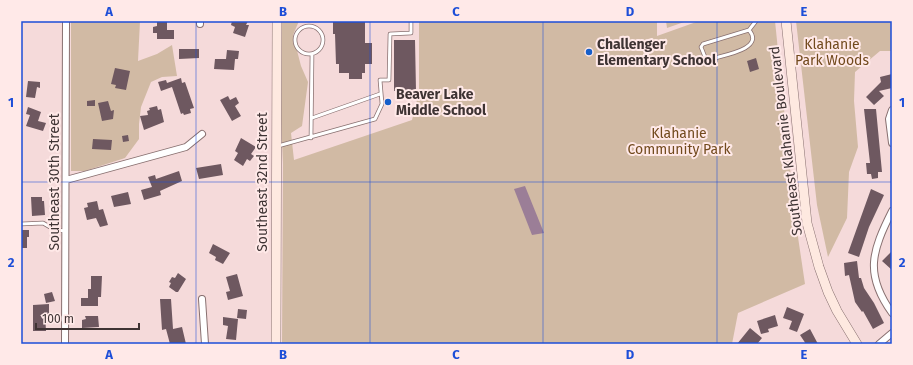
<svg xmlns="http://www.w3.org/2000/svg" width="913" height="365" font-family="'Fira Sans',sans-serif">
<rect width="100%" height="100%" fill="#f5dada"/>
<path fill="#d1baa4" d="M71 21H140L138 61 157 54 172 45 177 76 162 77 151 82 141 107 139 124V139L125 158 85 171H71Z
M280 21H299L293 35 301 66 308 82 302 126 291 133 294 160 412 120 419 92V21H657V36L699 21H775L795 217 805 284 738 313 732 344H282L283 164 280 95Z
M666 21H687L667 28Z
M796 21H892V51H880L855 72 854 101 858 147 849 172 847 218 828 257 817 205Z"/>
<path fill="#9b7e97" d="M525 186 544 233 532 235 514 189Z"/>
<path fill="#6e5860" d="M157 21H167V30H174V39H157V33H153V27L157 26Z
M232 21H248L246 25H249L245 37 233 33 235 27 231 25Z
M333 21H365V43H372V64H365V73H362V79H349V73H339V64H336L335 34H333Z
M394 40H415L416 91H394Z
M179 49H199V58L179 59Z
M227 50 239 51 238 59H235L234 70 214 69 215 59H226Z
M756 58 759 69 750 72 747 61Z
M115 68 130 71 126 90 115 88 116 85 111 84Z
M892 74V88L879 91 884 96 874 105 866 97 881 82 880 77Z
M181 78 182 83 185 82 194 108 190 109 191 113 184 115 183 113 181 114 172 87 161 91 158 82 166 80 167 83Z
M28 81 40 82V88L37 87 35 98 26 97Z
M228 96 230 100 236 97 239 103 235 106 241 116 232 121 220 100Z
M95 100V106H87V101Z
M108 101 111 111 114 110 113 119 102 121 98 103Z
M157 106 158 110 161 109 164 122 144 130 140 116 148 115 147 111 150 110 149 108Z
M28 107 41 112 38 121 46 123 43 131 26 126 30 115 26 114Z
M864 109H876L882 172H878V178L872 179 871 174H867L866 163H870Z
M128 135 129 141 123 142 122 136Z
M241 138 256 147 251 154 254 156 250 161 247 159 243 166 234 160 238 153 235 151Z
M93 139 112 140 111 150 92 149Z
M221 164 223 175 199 179 196 168Z
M179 171 182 181 160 191 161 195 144 200 141 190 152 187 148 177 155 175 156 179Z
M871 189 884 195 869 227 859 257 848 253Z
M128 192 131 204 114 207 111 196Z
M31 197H42V201H44L45 215 32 216Z
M97 201 99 210 103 209 108 225 100 227 96 218 87 220 84 208 88 207 87 203Z
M21 230H29V237H27V248H21Z
M213 244 230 253 223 264 215 260 216 257 209 253Z
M892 251V270L882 261Z
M857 261 859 278H861L864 288 874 303 884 323 873 329 863 311 862 312 855 302 849 275 845 276 844 263Z
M178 273 186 279 178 292H176L169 287 171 283 169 282 172 277 175 278Z
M237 274 243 296 228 300 226 292 230 291 226 277Z
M91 276H102L101 297H98V306H81V298H88V289H91Z
M52 292 55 301 46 303 44 294Z
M160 299H171L173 329 182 327 186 344H170L166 329 162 330Z
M49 304V314H45L46 331H33V305Z
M787 307 804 314 797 332 789 329 792 321 783 318Z
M238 309 247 310 246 319 237 318Z
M775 315 778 326 768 329 769 332 761 334 757 321Z
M85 316H98L99 327 82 328V320L86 319Z
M223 317 238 319 236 340 226 339 228 326 223 325Z
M750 328 762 338 757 344H737Z
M810 329 818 344H806L800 335Z"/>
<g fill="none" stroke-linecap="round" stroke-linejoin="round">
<defs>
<path id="lane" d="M295 40a14 14 0 1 1 28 0a14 14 0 1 1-28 0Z
M749 30C765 49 724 55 711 59L705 57 701 47 703 44 749 30 756 21
M312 118 380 94
M311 138 312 54
M278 146 375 119 382 104 380 80H389L390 34 411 33V21
M21 224 43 223 55 230 66 231"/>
<path id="street" d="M200 21V24
M892 110 889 119 892 143
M66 180 186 147 202 134
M892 211C872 251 864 274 892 313
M202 299 205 344
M65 344 66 21
M879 344 892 333"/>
<path id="secondary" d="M786 21 807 223 819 267 828 292 837 311 857 344
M276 344 277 21"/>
</defs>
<use href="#lane" stroke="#887070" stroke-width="4.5"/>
<use href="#street" stroke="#887070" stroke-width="8"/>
<use href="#secondary" stroke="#887070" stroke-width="10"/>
<use href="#lane" stroke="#fff" stroke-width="3"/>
<use href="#street" stroke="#fff" stroke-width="6"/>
<use href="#secondary" stroke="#fee9e0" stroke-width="9"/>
</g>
<path fill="none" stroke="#1d4ed8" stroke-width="1" stroke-opacity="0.55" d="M196 21V344M370 21V344M543 21V344M717 21V344M21 182H892"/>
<g fill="#165fca" stroke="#ffe9e8" stroke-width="1.5">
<circle cx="589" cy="52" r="4"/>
<circle cx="388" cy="102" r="4"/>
</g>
<g text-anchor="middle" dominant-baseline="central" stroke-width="4" stroke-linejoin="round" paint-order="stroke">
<g font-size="14" font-weight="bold" fill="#3e3333" stroke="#ffe9e8" text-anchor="start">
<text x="597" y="44">Challenger<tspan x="597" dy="16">Elementary School</tspan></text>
<text x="396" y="94">Beaver Lake<tspan x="396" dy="16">Middle School</tspan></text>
</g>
<g font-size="14" fill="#724a1d" stroke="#ffe9e8">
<text x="832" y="44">Klahanie<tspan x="832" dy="16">Park Woods</tspan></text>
<text x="679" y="133">Klahanie<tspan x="679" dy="16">Community Park</tspan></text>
</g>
<g font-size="14" fill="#3e3333" stroke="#ffe9e8">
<text transform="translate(786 141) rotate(-97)">Southeast Klahanie Boulevard</text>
<text transform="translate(54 182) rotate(-90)">Southeast 30th Street</text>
<text transform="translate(262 182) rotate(-90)">Southeast 32nd Street</text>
</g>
</g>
<rect width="913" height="365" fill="none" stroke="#ffe9e8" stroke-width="44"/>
<path d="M36 323v6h103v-6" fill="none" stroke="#3e3333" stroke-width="2"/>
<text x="42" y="323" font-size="12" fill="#3e3333" stroke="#ffe9e8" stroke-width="3" paint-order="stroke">100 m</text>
<rect x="22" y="22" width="869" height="321" fill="none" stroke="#1d4ed8" stroke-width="1.5"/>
<g font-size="13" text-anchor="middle" font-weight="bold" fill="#1d4ed8">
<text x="109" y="16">A</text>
<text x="283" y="16">B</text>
<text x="456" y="16">C</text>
<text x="630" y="16">D</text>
<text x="804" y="16">E</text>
<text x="11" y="107">1</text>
<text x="902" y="107">1</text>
<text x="11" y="267">2</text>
<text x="902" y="267">2</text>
<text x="109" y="359">A</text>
<text x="283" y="359">B</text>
<text x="456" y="359">C</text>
<text x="630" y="359">D</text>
<text x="804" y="359">E</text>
</g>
</svg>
